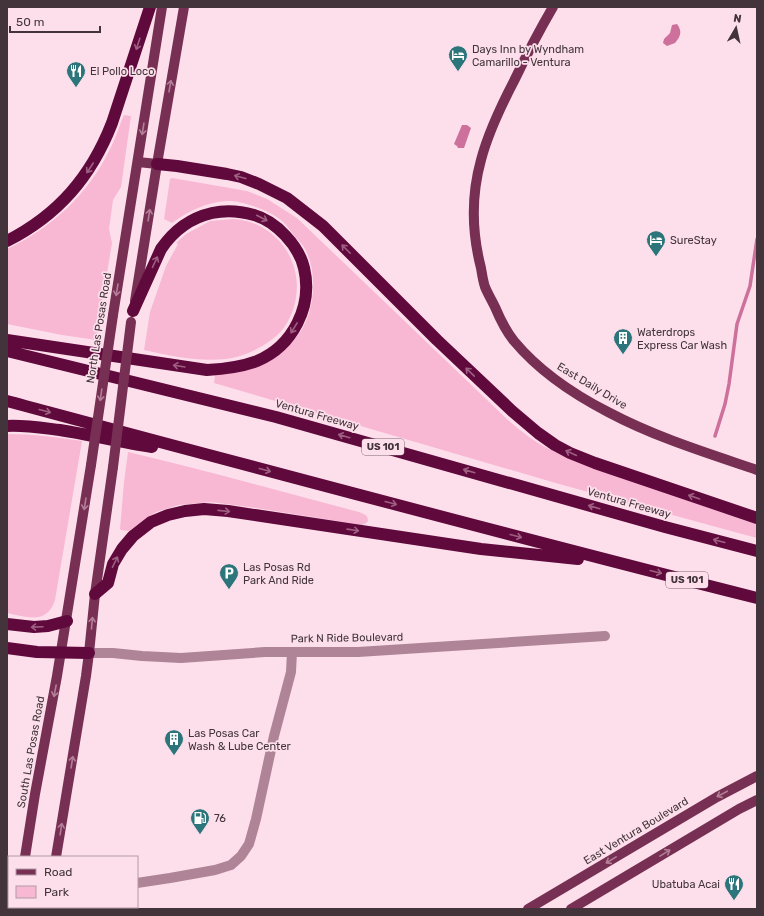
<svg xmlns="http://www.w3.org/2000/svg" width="764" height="916" font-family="Rubik,sans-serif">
<rect width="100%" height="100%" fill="#fddfeb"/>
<path fill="#f8b8d4" d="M124 115 131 116 121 187 113 200 109 229 112 243 96 340 62 335 7 324V249C52 228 89 193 110 149 116 138 119 126 124 115Z
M172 178 247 191 267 199 297 218 509 421C515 426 522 432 529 437 549 451 571 460 594 468L757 523V538L742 534 559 484 214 383 215 375C227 373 240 373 251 369 260 365 268 357 276 352 282 348 289 344 294 340 314 319 319 277 306 251 304 246 300 242 297 239 292 233 287 225 281 220 269 211 242 200 227 201 207 202 188 211 172 223L164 219 170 179Z
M233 219C285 222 313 278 287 323 276 342 248 356 226 359 199 362 170 356 144 350L150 312 166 266 178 244 176 243 186 234 210 221Z
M7 434C32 434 57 437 82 441L55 600C47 625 27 617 7 613Z
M128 452C205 470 282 492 359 512 364 514 368 515 368 521L366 523 362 525 256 508 211 502 179 505 156 512 141 522 129 531 121 530 120 529 124 482Z"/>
<path fill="#cd709c" d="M677 24C683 32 680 37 675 43L667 46 663 43 664 39 670 33 672 25Z
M462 125H467L471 128 464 148H458L457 146 454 144Z"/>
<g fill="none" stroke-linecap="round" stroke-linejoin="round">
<path stroke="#cd709c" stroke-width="3.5" d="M715 436 725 404 729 384 737 324 750 286 757 239"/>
<path stroke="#af8496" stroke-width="10" d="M89 653H113L142 656 181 658 265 652H358L605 636
M137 883 170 878 215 870 231 865 241 856 249 844 256 819 274 736 291 672 292 652"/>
<path stroke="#773053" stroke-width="10" d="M553 7C539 31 526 56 514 81 501 106 488 133 481 160 471 196 472 233 481 268 482 274 483 281 485 287 488 294 492 301 495 307 500 319 506 331 514 341 539 371 573 394 608 412 655 437 707 453 757 470
M138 162 157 164
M135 301 157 164 184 7
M113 315 162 7
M25 857 35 794 57 676 91 465
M56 857 86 676 89 653 95 594 113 467
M17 909V907
M48 909V907
M528 909 717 797 757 776
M571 909 739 809 757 800"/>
<path stroke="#60093c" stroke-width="12" d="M157 164 177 166 227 174 241 177 259 184 287 198 323 226 437 340 512 411 538 433 555 445 570 453 595 463 757 518
M7 241C58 215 91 177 112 123L150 7
M7 340 207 370C224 369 241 367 257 361 293 346 313 306 304 268 299 246 276 221 254 215 240 211 226 210 212 213 190 218 174 230 161 249L133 311
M7 351 276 417 665 527 757 551
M7 401C257 468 506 535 757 598
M7 426C25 425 43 428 60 430 91 435 121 442 152 447
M95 594 108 583 113 564 122 549 133 536 151 522 168 515 185 511 204 509 228 511 481 549 578 559
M7 624 34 627 48 626 67 621
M7 648 37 652 89 653"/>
<path stroke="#773053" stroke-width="10" d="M91 465 113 315
M113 467 131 322"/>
</g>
<defs><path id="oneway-shaft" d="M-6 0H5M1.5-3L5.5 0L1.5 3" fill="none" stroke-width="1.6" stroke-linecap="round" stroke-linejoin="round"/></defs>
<g stroke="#9f5f82">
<use href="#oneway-shaft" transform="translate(138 44) rotate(108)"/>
<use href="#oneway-shaft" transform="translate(90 168) rotate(123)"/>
<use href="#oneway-shaft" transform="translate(240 177) rotate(-165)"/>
<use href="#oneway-shaft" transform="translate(262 218) rotate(27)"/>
<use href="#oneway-shaft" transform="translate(346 249) rotate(-135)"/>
<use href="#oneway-shaft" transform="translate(155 262) rotate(-65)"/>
<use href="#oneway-shaft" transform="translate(294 328) rotate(122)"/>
<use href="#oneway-shaft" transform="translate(179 366) rotate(-171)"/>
<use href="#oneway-shaft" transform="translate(470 372) rotate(-136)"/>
<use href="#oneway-shaft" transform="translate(45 411) rotate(15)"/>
<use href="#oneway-shaft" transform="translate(344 436) rotate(-164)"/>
<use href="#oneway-shaft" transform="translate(571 453) rotate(-155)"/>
<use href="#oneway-shaft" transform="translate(265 470) rotate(15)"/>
<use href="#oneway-shaft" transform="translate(469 471) rotate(-164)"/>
<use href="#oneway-shaft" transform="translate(694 497) rotate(-161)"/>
<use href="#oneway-shaft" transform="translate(391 503) rotate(15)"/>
<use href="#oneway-shaft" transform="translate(594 507) rotate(-164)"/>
<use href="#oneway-shaft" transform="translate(224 511) rotate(6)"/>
<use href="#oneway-shaft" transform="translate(353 530) rotate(8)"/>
<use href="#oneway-shaft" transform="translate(516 536) rotate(15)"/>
<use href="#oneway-shaft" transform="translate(719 541) rotate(-165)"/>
<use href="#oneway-shaft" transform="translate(115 562) rotate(-64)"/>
<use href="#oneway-shaft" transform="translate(656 572) rotate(14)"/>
<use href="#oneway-shaft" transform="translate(37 627) rotate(178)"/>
</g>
<g stroke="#b37f97">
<use href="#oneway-shaft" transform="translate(170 86) rotate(-80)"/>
<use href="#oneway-shaft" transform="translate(143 129) rotate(99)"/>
<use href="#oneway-shaft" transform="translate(149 215) rotate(-81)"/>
<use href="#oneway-shaft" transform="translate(117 290) rotate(99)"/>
<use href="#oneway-shaft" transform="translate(101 395) rotate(98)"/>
<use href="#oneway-shaft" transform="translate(85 504) rotate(99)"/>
<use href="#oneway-shaft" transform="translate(92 623) rotate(-85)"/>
<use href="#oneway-shaft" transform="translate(55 691) rotate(101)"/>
<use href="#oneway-shaft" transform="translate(72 762) rotate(-81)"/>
<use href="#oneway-shaft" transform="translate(722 794) rotate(152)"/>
<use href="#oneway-shaft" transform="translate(61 829) rotate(-81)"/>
<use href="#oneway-shaft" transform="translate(665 853) rotate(-31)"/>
<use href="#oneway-shaft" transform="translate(611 860) rotate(149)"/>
</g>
<defs>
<symbol id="hotel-pin" viewBox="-11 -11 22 30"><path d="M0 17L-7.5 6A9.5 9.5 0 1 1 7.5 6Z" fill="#2c757a" stroke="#fddfeb"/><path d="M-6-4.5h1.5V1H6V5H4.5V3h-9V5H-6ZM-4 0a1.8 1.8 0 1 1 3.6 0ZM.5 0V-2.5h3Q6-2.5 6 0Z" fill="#fff"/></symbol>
<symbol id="restaurant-pin" viewBox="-11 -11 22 30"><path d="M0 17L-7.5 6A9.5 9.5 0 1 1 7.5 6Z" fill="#2c757a" stroke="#fddfeb"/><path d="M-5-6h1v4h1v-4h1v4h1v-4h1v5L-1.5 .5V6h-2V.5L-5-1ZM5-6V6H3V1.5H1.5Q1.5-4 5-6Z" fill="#fff"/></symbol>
<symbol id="building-pin" viewBox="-11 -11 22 30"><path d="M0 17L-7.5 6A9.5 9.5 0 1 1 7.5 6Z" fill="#2c757a" stroke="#fddfeb"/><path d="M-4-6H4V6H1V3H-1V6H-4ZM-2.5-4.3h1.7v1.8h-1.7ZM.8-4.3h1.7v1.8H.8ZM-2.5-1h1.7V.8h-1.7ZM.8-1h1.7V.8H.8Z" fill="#fff"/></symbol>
<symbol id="parking-pin" viewBox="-11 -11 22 30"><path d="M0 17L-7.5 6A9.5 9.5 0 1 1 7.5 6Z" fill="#2c757a" stroke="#fddfeb"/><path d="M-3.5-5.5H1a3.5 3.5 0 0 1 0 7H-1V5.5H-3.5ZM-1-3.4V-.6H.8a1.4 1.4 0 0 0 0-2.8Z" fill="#fff"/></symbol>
<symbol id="fuel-pin" viewBox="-11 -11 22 30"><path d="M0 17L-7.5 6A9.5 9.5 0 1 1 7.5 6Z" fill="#2c757a" stroke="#fddfeb"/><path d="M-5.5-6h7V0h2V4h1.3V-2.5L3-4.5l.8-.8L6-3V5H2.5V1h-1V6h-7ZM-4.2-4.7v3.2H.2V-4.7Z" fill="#fff"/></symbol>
</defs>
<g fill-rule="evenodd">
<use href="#hotel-pin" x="447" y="44" width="22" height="30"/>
<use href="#restaurant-pin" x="65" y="60" width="22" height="30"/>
<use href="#hotel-pin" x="645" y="229" width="22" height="30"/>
<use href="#building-pin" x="612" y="327" width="22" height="30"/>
<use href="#parking-pin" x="218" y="562" width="22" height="30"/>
<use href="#building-pin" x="163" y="728" width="22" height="30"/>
<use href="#fuel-pin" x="189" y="807" width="22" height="30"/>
<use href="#restaurant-pin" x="723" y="873" width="22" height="30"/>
</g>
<g text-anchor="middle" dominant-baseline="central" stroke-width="3.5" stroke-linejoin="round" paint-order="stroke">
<g fill="#fddfeb" stroke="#7a676f" stroke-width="1">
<rect x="362" y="439" width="42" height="16" rx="3"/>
<rect x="666" y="572" width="42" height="16" rx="3"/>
</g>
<g font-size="10" font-weight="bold" fill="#42343a">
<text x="383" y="447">US 101</text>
<text x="687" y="580">US 101</text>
</g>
<g font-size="11" fill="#42343a" stroke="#fddfeb" text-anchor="start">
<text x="472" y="49">Days Inn by Wyndham<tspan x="472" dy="13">Camarillo - Ventura</tspan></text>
<text x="90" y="71">El Pollo Loco</text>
<text x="670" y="240">SureStay</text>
<text x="637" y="332">Waterdrops<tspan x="637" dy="13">Express Car Wash</tspan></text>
<text x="243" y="567">Las Posas Rd<tspan x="243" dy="13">Park And Ride</tspan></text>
<text x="188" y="733">Las Posas Car<tspan x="188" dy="13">Wash &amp; Lube Center</tspan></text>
<text x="214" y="818">76</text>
<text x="720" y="884" text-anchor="end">Ubatuba Acai</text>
</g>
<g font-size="11" fill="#42343a" stroke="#fddfeb">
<text transform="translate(99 328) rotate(-81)">North Las Posas Road</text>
<text transform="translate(592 386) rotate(31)">East Daily Drive</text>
<text transform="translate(317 415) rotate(16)">Ventura Freeway</text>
<text transform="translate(629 503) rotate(16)">Ventura Freeway</text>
<text transform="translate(347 638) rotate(-1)">Park N Ride Boulevard</text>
<text transform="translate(31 752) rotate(-80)">South Las Posas Road</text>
<text transform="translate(636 831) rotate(-31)">East Ventura Boulevard</text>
</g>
</g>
<rect width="764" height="916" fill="none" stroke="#42343a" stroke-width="16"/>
<rect x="8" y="856" width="130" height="52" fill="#fddfeb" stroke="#b29ba4"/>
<rect x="16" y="869" width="20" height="6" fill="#773053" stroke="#b29ba4"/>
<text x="44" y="876" font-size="12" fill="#42343a">Road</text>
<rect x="16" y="886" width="20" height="12" fill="#f8b8d4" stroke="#b29ba4"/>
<text x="44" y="896" font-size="12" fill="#42343a">Park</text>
<g transform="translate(736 28) rotate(9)" stroke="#fddfeb" stroke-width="3" paint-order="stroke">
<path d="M0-3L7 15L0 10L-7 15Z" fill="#42343a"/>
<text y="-6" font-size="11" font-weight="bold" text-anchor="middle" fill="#42343a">N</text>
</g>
<path d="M10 26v6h90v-6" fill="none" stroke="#42343a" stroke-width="2"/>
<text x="16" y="26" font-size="12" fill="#42343a" stroke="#fddfeb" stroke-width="3" paint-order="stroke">50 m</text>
</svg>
